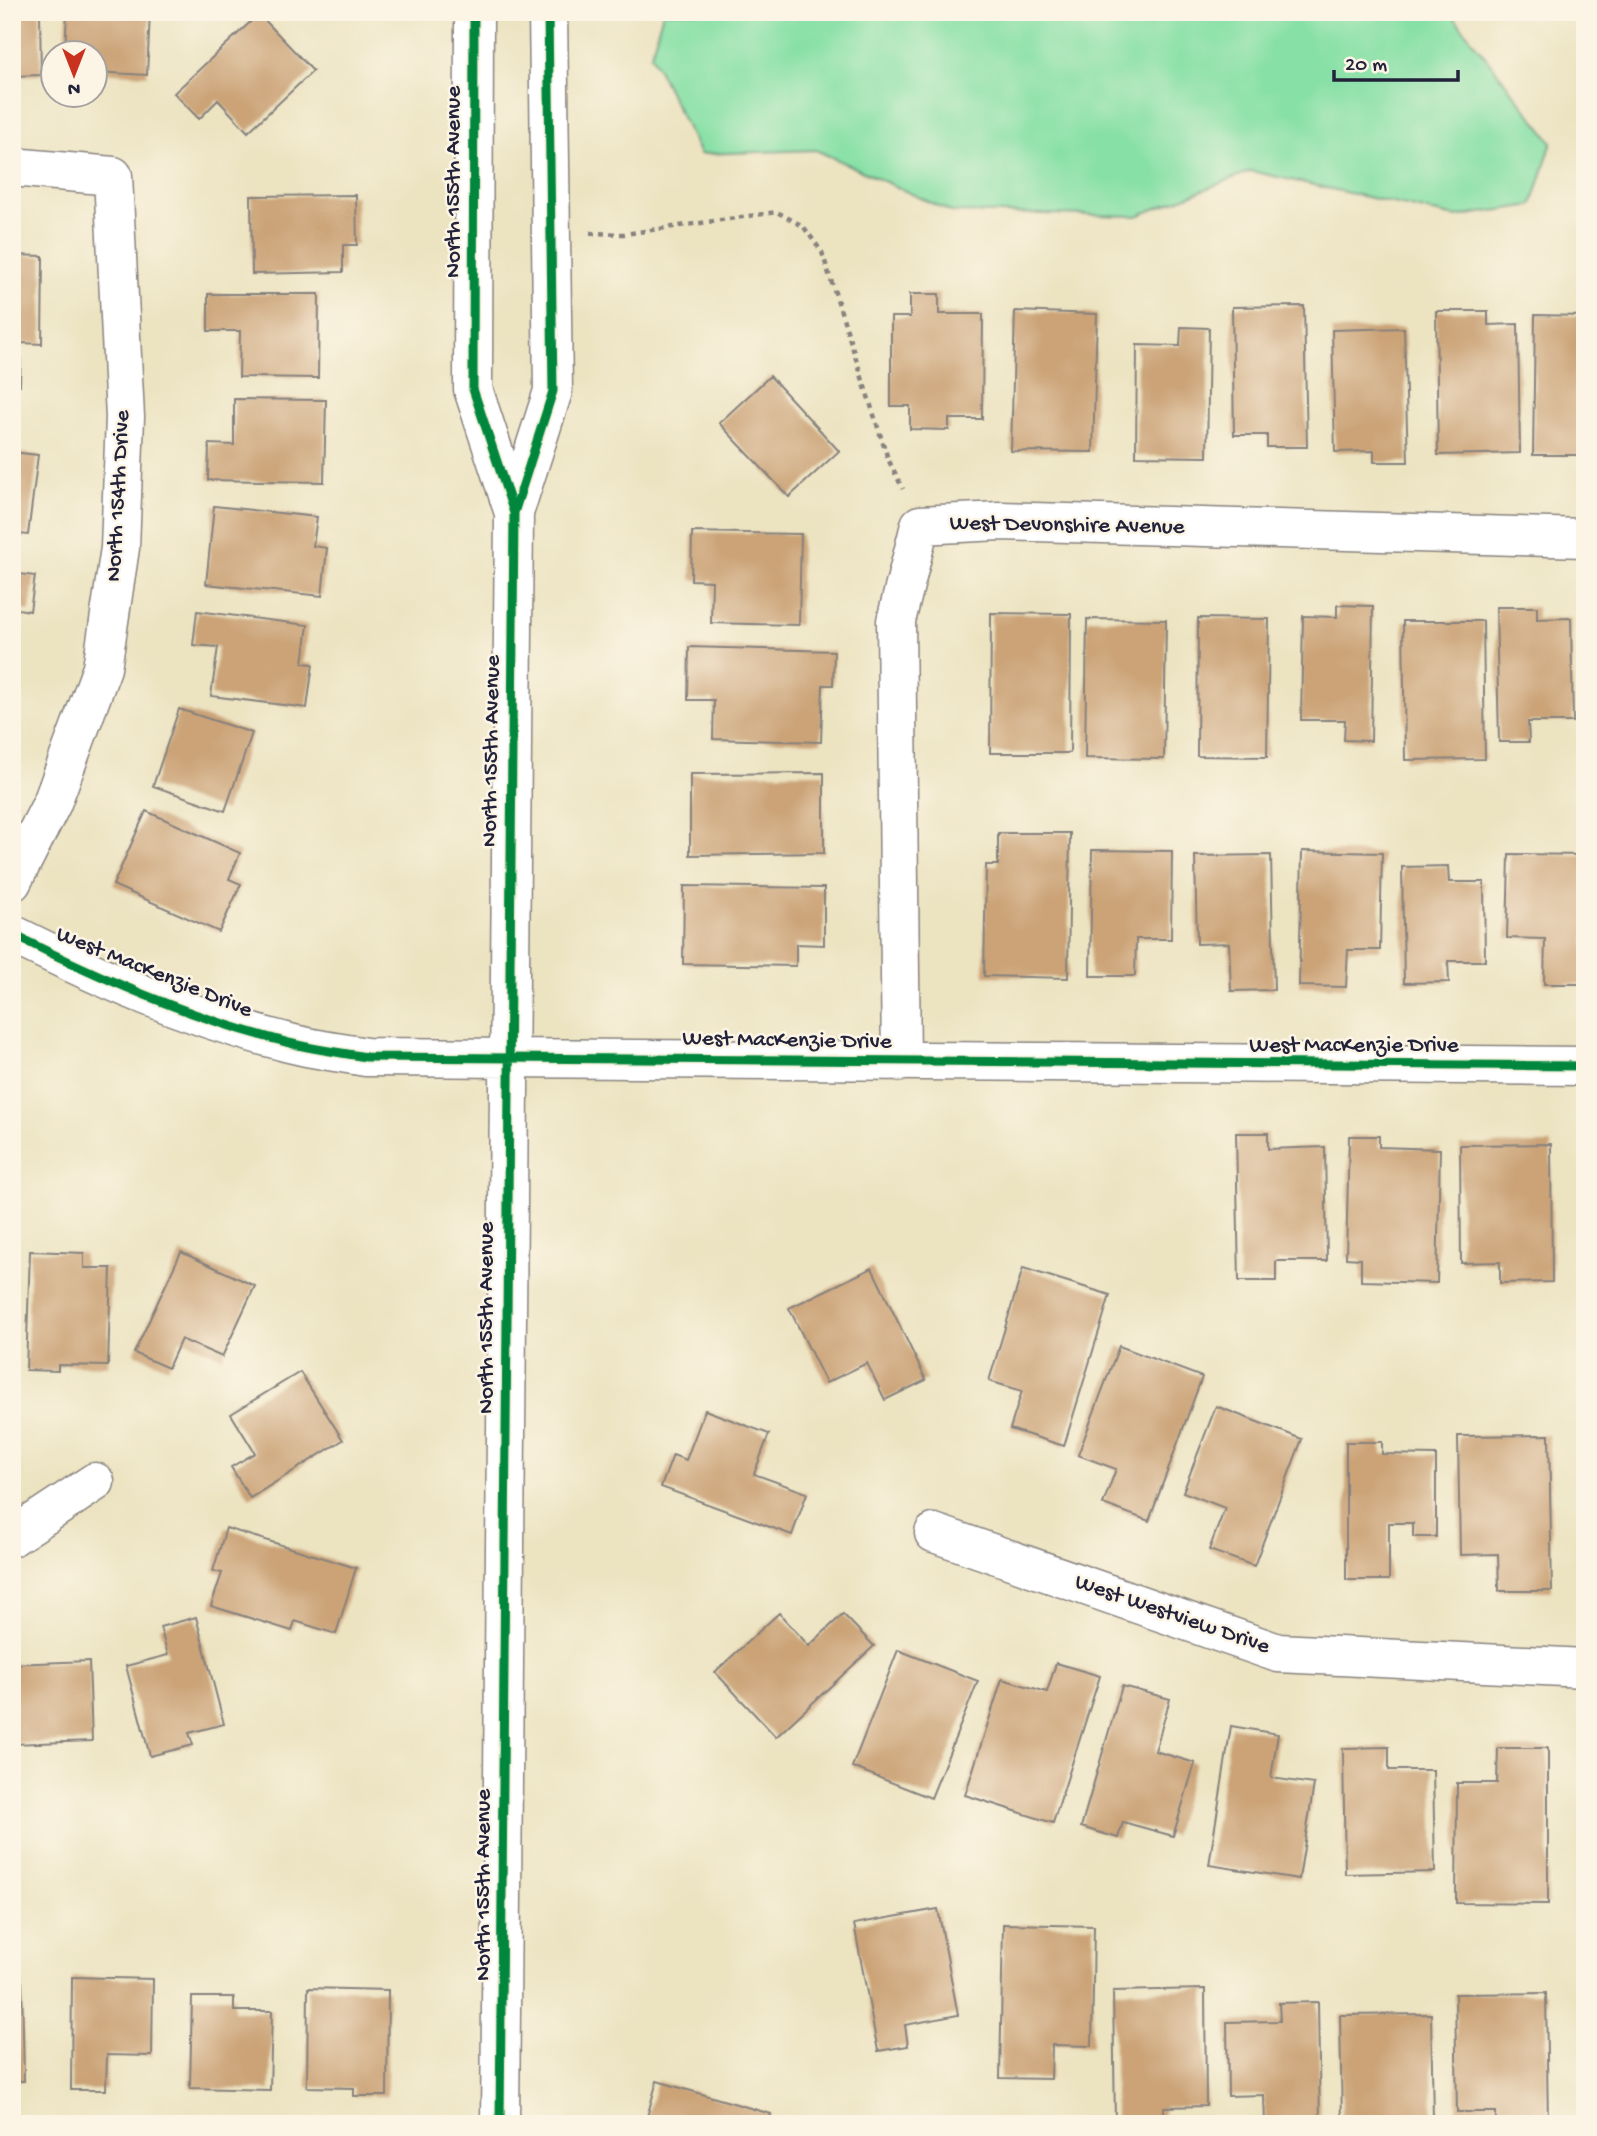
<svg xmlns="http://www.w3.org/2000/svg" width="1597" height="2136" font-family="'Gochi Hand',sans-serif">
<rect width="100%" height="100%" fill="#fcf5e5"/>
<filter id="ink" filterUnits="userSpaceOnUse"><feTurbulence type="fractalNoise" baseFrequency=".0143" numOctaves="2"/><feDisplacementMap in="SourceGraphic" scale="14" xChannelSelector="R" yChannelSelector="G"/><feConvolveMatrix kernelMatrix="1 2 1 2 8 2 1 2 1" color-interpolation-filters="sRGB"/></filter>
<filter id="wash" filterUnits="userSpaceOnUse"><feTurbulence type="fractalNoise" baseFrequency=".00686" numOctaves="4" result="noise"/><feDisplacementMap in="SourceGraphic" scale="28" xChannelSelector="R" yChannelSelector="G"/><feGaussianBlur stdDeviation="1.57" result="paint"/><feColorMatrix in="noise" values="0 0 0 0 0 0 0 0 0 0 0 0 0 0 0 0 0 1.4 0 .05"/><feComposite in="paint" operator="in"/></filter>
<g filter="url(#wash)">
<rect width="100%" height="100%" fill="#ece3c1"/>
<path fill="#87e0a6" stroke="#548170" stroke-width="2" d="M663 12H1450L1552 142 1532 205 1455 217 1251 171 1137 216 951 212 816 150 700 154 651 55Z"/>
<g id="blocks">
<path fill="#cba377" d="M12 12H40L41 75 12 76Z
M67 12H150L147 75 94 72V52H65Z
M259 14 313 71 248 132 218 100 199 119 174 93Z
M356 195 357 245H343V272L252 274 251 196Z
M12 255 43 256 42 344 21 343 20 385H12Z
M208 294H319L318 378 239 377 240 331H208Z
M910 294H939V314H983L982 419H949V430L910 429V406H891V317H910Z
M1304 306 1307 447H1267V435H1234L1232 307Z
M1015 311 1097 314 1093 452 1011 451Z
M1436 311H1488V325L1518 324 1520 453 1438 455Z
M1535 315 1585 316V455H1533Z
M1181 327 1209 328 1207 457 1136 456 1137 345 1180 346Z
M1404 328 1408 462H1374V451L1335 452 1332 330Z
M770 376 839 451 789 497 719 423Z
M234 399 326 400 324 482 208 480 209 444 234 445Z
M12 452 38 455 28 535 12 533Z
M214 506 317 517 313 546 327 548 322 596 206 584Z
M692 532 801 534 799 625 711 623 712 581 691 580Z
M12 573 35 576 30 611 12 608Z
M1337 605 1373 606 1371 741 1344 740 1345 720H1301L1303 616 1337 617Z
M1496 607H1537V619L1571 618 1573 722H1528L1529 742H1499Z
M197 611 308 625 303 663 313 664 307 708 211 696 218 647 193 645Z
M991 613 1071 614 1070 753H990Z
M1198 618 1269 619 1267 757 1197 756Z
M1087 619 1166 620 1164 759 1085 758Z
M1403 621H1483L1485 759 1405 760Z
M689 647 834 651 833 685H823L821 742 713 739 714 700H688Z
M179 709 252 733 225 811 153 786Z
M824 773V853L690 855V774Z
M146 811 240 853 229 879 241 884 219 932 113 885Z
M998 833H1070L1068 978 984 976 986 865H998Z
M1092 850 1172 851 1171 939H1136L1135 976H1090Z
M1302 851 1382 853 1380 950H1348L1346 987 1299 986Z
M1509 854 1585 855V984H1544L1545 939 1507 938Z
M1271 855 1274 990 1231 991 1229 943 1197 944 1195 856Z
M1448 866 1449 882H1484L1485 961H1448L1449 982 1404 983 1402 867Z
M684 886 824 888V945L796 944V966L683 964Z
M1236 1133H1268V1149L1325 1147 1327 1261H1276V1281H1239Z
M1349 1136H1379V1147L1440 1149 1437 1283 1361 1281V1259L1346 1258Z
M1551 1144 1552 1282 1500 1283V1262L1461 1263 1460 1145Z
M30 1251 84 1253V1268H111L108 1366 58 1365V1371L26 1370Z
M181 1252 255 1286 222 1357 181 1339 168 1368 134 1353Z
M872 1268 926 1380 885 1400 867 1363 826 1383 789 1308Z
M1023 1268 1110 1295 1064 1446 1010 1429 1022 1391 989 1381Z
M1119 1346 1202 1377 1149 1521 1103 1504 1116 1469 1078 1455Z
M300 1372 343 1440 250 1498 231 1467 255 1453 231 1414Z
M1216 1406 1302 1439 1254 1566 1209 1550 1225 1508 1183 1492Z
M705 1410 769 1434 754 1474 807 1493 792 1535 661 1487 673 1455 686 1460Z
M1549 1435 1552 1591H1499L1498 1554 1460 1555 1458 1436Z
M1346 1442H1382V1454L1436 1455V1537H1413V1523H1389V1580H1346Z
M226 1528 356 1568 336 1634 295 1621 292 1631 211 1606 222 1573 213 1571Z
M779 1613 809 1646 843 1614 874 1646 776 1737 715 1672Z
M196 1617 224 1724 189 1733 193 1745 150 1756 126 1666 168 1655 160 1627Z
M898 1650 978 1681 931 1798 852 1767Z
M89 1661 92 1741 12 1744V1664Z
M1056 1663 1100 1676 1053 1823 965 1795 1002 1679 1047 1692Z
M1122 1686 1170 1699 1155 1751 1195 1763 1173 1836 1123 1822 1118 1838 1081 1827Z
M1231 1726 1278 1734 1271 1778 1314 1784 1299 1879 1209 1865Z
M1389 1747V1770H1433L1435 1872 1345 1874 1343 1748Z
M1498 1748H1548V1904L1456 1903 1457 1783H1497Z
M938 1909 958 2015 905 2025 908 2046 878 2051 854 1924Z
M1003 1924 1094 1926 1092 2046 1052 2045 1051 2079 1000 2078Z
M72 1977 153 1979 152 2056 107 2055 106 2090H71Z
M22 1982 24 2081H12V1983Z
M308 1988 388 1990 387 2096H354V2088L307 2087Z
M1205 1989 1206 2106 1164 2107V2124H1115L1113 1991Z
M1546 1993 1548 2124H1496V2112H1457L1455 1994Z
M192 1997H234V2011H272L270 2090 190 2088Z
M1318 2002 1320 2124H1265L1264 2095 1228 2096 1227 2022 1280 2021 1279 2003Z
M1431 2014 1433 2120 1386 2121V2124H1342L1340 2015Z
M657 2081 771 2114 769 2124H645Z"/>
</g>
</g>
<g filter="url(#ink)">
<use href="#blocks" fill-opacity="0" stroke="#87827e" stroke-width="2"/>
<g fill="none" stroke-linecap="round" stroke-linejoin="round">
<defs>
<path id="minor" d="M474 12 473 389 514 513
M12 167 113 176 125 417 120 548 102 668 52 803 12 882
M12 934C98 977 188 1017 282 1041 309 1049 338 1052 366 1057L1585 1066
M901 1062 896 621 920 525 1000 521 1585 538
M934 1533 1278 1653 1585 1668
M12 1537 95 1482
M500 2124 514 513 553 391 548 12"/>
</defs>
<use href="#minor" stroke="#87827e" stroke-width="41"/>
<path stroke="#87827e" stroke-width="4.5" stroke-dasharray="5 5" stroke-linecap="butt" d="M590 233 624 234 777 212 803 226 822 252 888 459 903 489"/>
<use href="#minor" stroke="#fff" stroke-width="38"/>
<defs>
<path id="cycleway" d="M474 12 473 389 514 513
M12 934C98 977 188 1017 282 1041 309 1049 338 1052 366 1057L1585 1066
M500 2124 514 513 553 391 548 12"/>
</defs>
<use href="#cycleway" stroke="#fcf5e5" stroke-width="13"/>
<use href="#cycleway" stroke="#00873e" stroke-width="9"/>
</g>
</g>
<g text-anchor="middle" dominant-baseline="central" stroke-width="5" stroke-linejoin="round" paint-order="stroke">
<g font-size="23" fill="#22223b" stroke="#fcf5e5">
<text transform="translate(454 182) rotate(-90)">North 155th Avenue</text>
<text transform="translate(119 496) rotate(-87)">North 154th Drive</text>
<text transform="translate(1067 526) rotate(1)">West Devonshire Avenue</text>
<text transform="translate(492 751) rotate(-89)">North 155th Avenue</text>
<text transform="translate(154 973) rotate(22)">West MacKenzie Drive</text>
<text transform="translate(787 1041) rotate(1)">West MacKenzie Drive</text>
<text x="1354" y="1046">West MacKenzie Drive</text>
<text transform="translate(487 1318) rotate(-90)">North 155th Avenue</text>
<text transform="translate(1172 1615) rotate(19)">West Westview Drive</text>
<text transform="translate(484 1885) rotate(-90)">North 155th Avenue</text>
</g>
</g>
<rect width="1597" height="2136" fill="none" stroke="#fcf5e5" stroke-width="42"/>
<g transform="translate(74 74) rotate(180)"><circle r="33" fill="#fcf5e5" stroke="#a5a1a1" stroke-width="2"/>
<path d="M0-5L12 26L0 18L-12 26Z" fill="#c8321e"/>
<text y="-10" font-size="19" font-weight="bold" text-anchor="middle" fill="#22223b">N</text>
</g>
<path d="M1334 70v10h124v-10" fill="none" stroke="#22223b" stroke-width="3.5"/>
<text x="1345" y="70" font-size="21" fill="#22223b" stroke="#fcf5e5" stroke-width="5" paint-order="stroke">20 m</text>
</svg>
